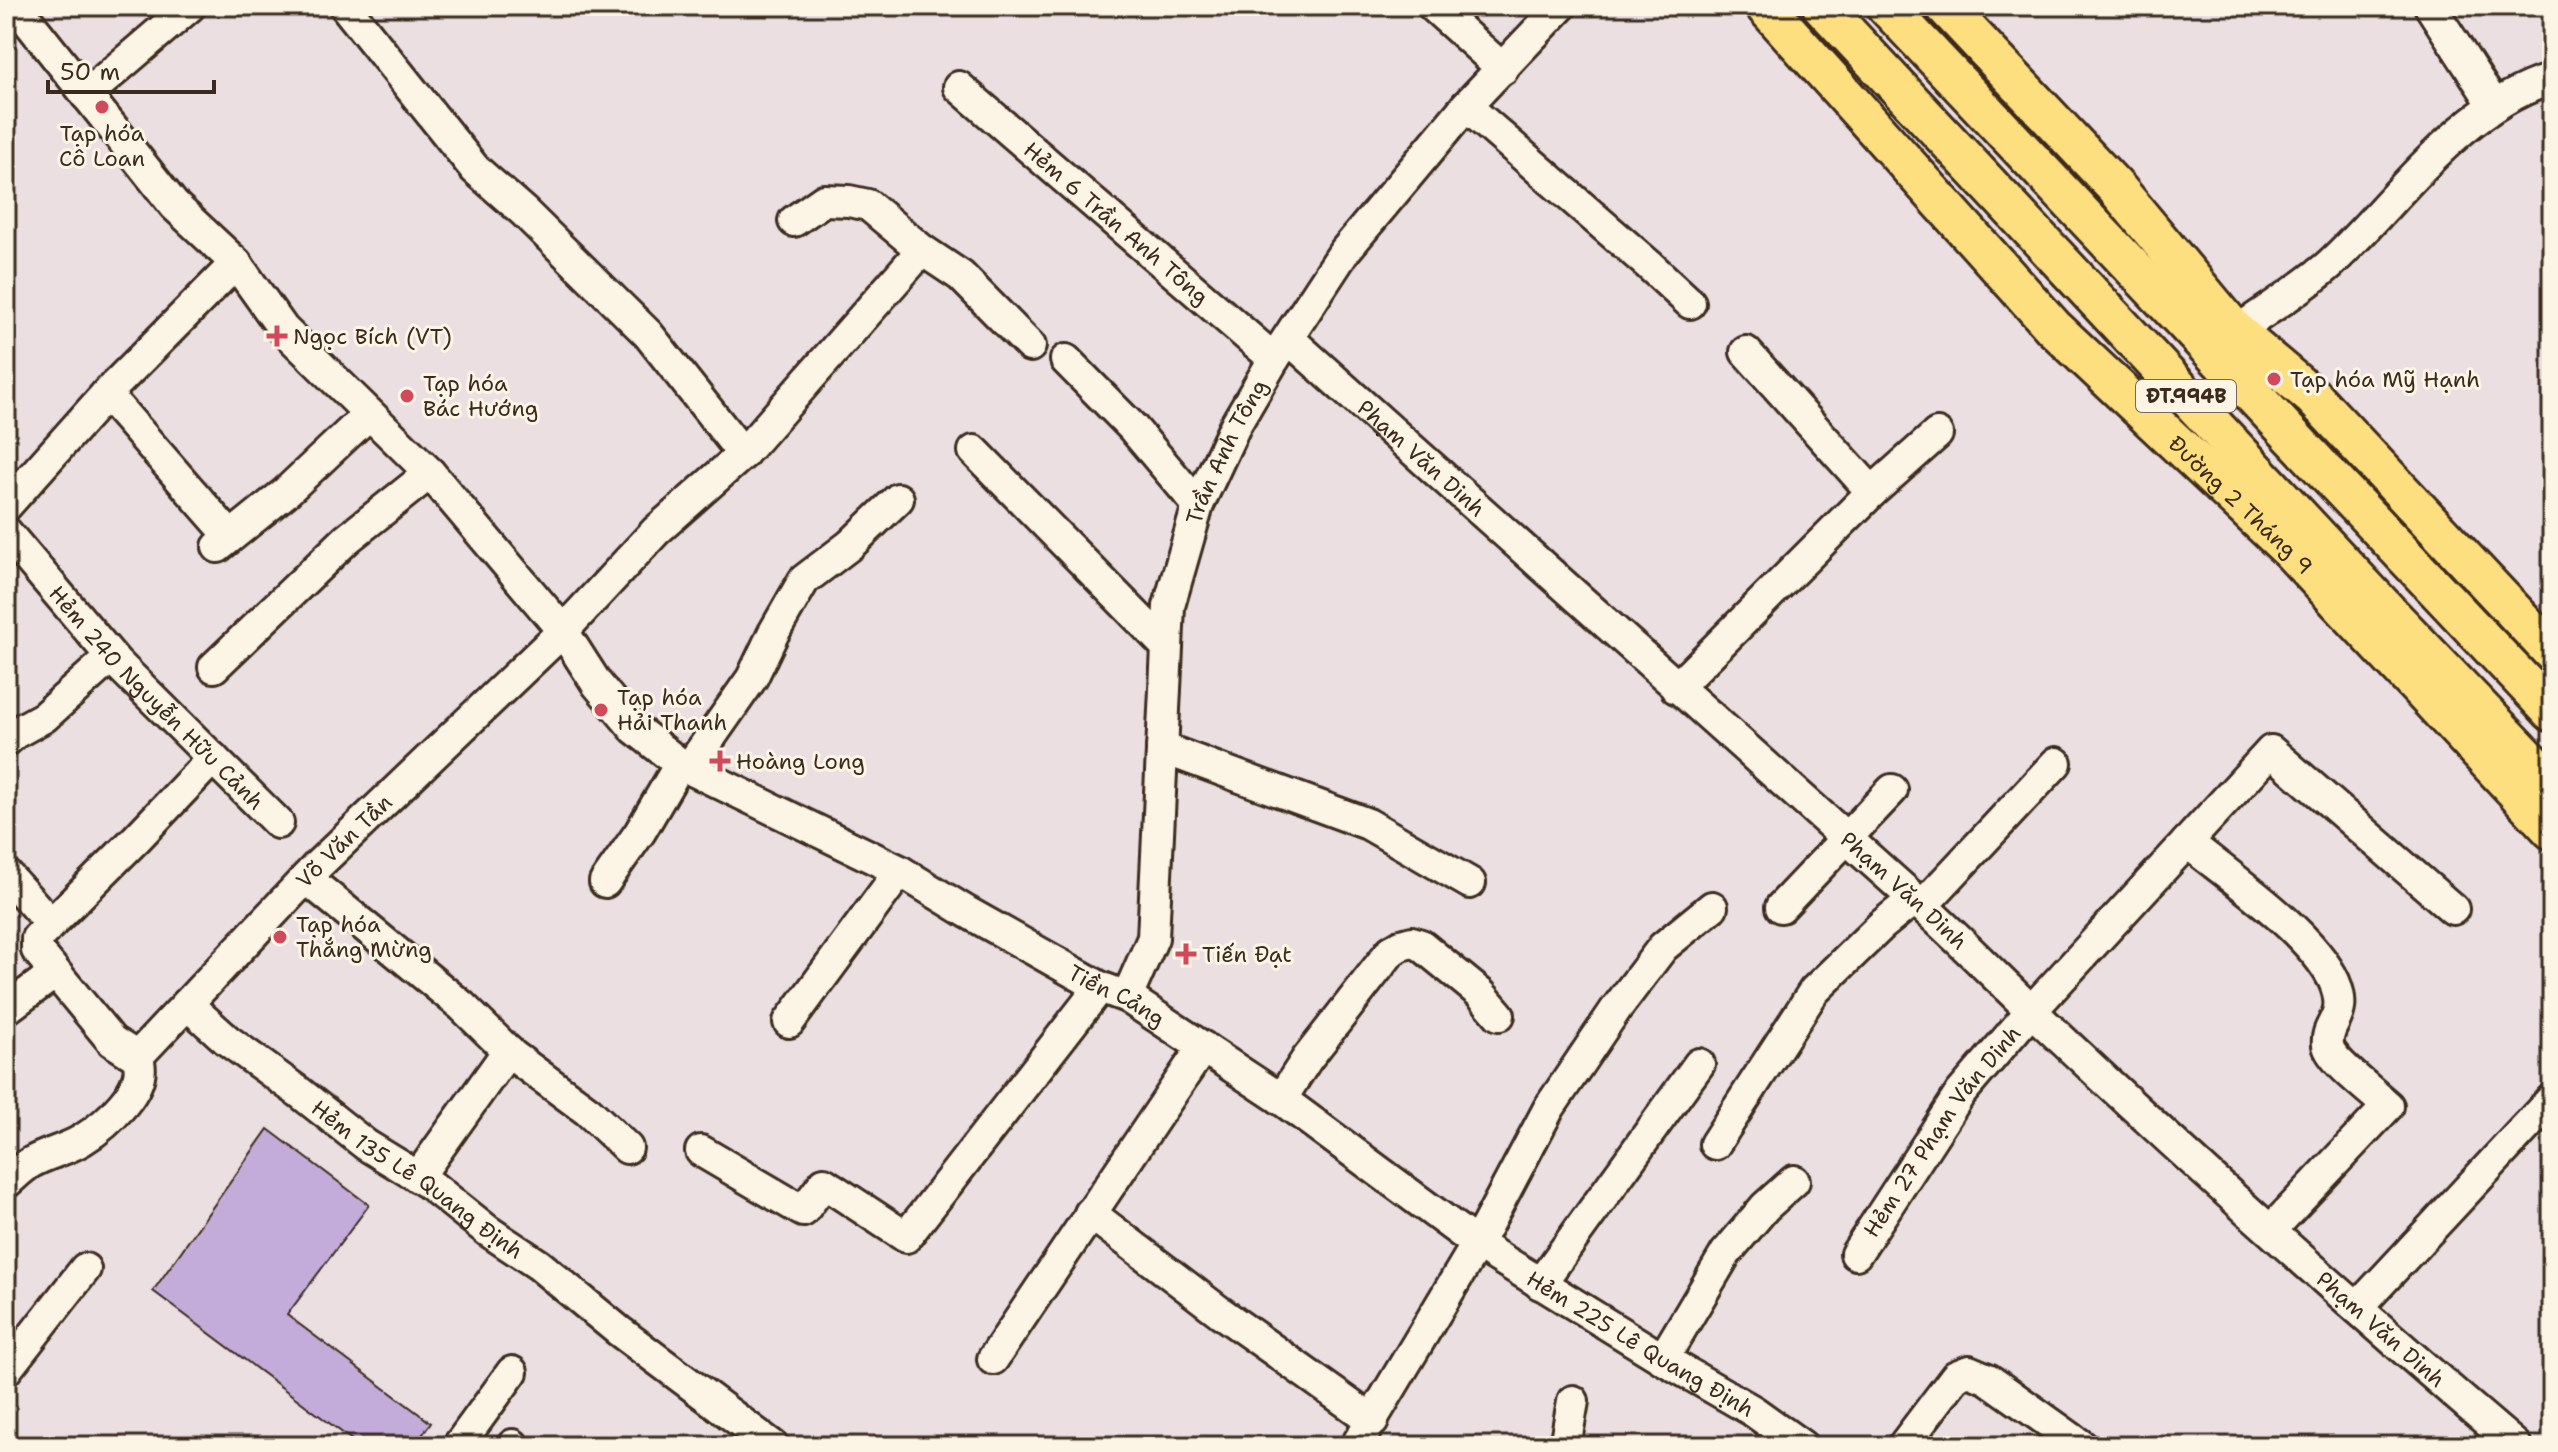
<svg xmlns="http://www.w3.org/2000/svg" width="2558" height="1452" font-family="'Shantell Sans',sans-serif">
<rect width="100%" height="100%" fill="#ebdfe2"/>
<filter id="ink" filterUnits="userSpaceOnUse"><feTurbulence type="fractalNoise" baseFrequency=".0125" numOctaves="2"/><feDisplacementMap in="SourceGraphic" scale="16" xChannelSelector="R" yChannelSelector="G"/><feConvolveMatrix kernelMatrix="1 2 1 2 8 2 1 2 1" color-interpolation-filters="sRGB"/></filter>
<g filter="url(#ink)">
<path fill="#c3acda" stroke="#3b2a1e" stroke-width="2" d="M268 1129 369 1205 287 1315 431 1423 414 1446H360L153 1291Z"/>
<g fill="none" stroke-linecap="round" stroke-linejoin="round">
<defs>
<g id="minor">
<path id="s1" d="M16 6 174 205 236 263 283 329 430 473 563 631 597 684 634 728 680 764 900 871 967 912 1100 987 1127 997 1281 1099 1477 1244 1356 1446"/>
<path d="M345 6 475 169 524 212 648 334 743 454"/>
<path d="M1433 6 1503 69"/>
<path d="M2430 6 2494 105"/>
<path id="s2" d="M959 87 1274 359"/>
<path d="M86 95 190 6"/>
<path d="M1466 106 1649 265 1690 303"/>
<path d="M794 221 824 200 849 201 868 205 922 250 961 276 1030 346"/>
<path d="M2236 332C2267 309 2302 289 2330 264 2399 200 2458 107 2552 79"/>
<path id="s3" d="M1289 339C1499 528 1711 715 1920 904 1961 941 2000 981 2040 1019 2195 1165 2354 1308 2516 1446"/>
<path d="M1746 352 1872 492"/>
<path d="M1066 360 1132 427 1198 505"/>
<path d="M106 394 230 536"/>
<path d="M974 451 1165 645"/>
<path d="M6 506 106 394 236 263"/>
<path id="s4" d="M6 532 116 662 278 823"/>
<path d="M218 547 285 493 369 414"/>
<path d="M214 667 347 539 430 473"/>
<path d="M1676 688 1872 492 1937 434"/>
<path d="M6 741 15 733 44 717 111 657"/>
<path d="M1162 748 1368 824 1470 883"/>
<path d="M689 768 752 678 773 634 804 580 850 545 898 499"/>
<path d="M2187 842C2230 877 2311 932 2334 981 2350 1018 2325 1022 2328 1045 2330 1060 2375 1094 2388 1106L2271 1230"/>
<path d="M6 874 50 923"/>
<path d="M306 878 462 1006 512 1055 588 1111 627 1148"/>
<path d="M605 882 640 832 680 764"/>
<path d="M1922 906 2056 763"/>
<path id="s5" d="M1712 907 1663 947 1616 1009 1549 1108 1477 1244 1663 1359 1753 1411 1802 1446"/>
<path d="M1781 907 1892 790"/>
<path id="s6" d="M1127 997 1153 938 1169 606 1198 505 1236 424 1274 359 1344 252 1466 106 1561 6"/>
<path id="s7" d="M187 1004 227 1040 299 1092 366 1145 428 1183 488 1231 539 1265 619 1331 773 1446"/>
<path d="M6 1009 55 973"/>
<path d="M789 1022 900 871"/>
<path d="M137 1057 112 1041 37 950V938L137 838 213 758"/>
<path d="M1281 1099 1307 1059 1391 951 1401 945 1412 942 1421 945 1481 994 1499 1015"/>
<path d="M1715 1144 1814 991 1882 925 1914 899"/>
<path d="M701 1151 803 1211 824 1183 906 1237 1100 987"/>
<path d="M418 1177 508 1051"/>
<path id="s8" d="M6 1183C14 1176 22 1168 30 1163 47 1153 66 1150 82 1140 105 1126 151 1086 137 1057L318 865 563 631 656 531 743 454 922 250"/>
<path d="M1090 1213 1220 1312 1373 1421"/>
<path id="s9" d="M1856 1254 1960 1094 2031 1011 2271 751 2453 909"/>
<path d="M1540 1284 1699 1064"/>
<path d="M2357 1308 2552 1099"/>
<path d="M993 1359 1203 1047"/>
<path d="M1663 1359 1726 1253 1765 1207 1794 1181"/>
<path d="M6 1370 85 1269"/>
<path d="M513 1445 514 1446"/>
<path d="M458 1446 512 1372"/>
<path d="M1565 1446 1573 1401"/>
<path d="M1903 1446 1956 1376 1969 1371 1988 1379 2082 1446"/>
</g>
<g id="major">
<path id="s10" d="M1765 6 2053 327 2292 552 2552 830"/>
<path d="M1822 6 2389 613 2552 783"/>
<path d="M1886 6 2552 712"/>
<path d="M1945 6 2118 190 2236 332 2313 397 2552 652"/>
</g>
</defs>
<use href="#minor" stroke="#3b2a1e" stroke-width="36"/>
<use href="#major" stroke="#3b2a1e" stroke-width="44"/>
<use href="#minor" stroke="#fcf5e5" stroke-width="30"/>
<use href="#major" stroke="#fedf80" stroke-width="38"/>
</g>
</g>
<g fill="#d1495b" stroke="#fcf5e5" stroke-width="3">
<circle cx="102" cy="107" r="8"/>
<path d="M273 324h8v8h8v8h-8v8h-8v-8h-8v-8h8z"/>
<circle cx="2274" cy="379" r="8"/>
<circle cx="407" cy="396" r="8"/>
<circle cx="601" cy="710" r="8"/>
<path d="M716 749h8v8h8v8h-8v8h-8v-8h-8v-8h8z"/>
<circle cx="280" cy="937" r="8"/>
<path d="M1182 942h8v8h8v8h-8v8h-8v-8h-8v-8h8z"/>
</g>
<g text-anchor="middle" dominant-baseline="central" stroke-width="6" stroke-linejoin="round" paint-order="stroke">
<rect fill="#fcf5e5" stroke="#75675a" stroke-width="2" x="2136" y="380" width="100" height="32" rx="6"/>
<g font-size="20" font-weight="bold" fill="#3b2a1e">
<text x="2186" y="396">ĐT.994B</text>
</g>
<g font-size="22" fill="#3b2a1e" stroke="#fcf5e5" text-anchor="start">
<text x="102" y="133" text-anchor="middle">Tạp hóa<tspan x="102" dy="25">Cô Loan</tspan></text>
<text x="293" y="336">Ngọc Bích (VT)</text>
<text x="2290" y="379">Tạp hóa Mỹ Hạnh</text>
<text x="423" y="383">Tạp hóa<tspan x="423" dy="25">Bác Hướng</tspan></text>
<text x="617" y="697">Tạp hóa<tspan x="617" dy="25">Hải Thanh</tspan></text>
<text x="736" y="761">Hoàng Long</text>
<text x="296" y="924">Tạp hóa<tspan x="296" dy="25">Thắng Mừng</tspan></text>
<text x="1202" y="954">Tiến Đạt</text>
</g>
<g font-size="22" fill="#3b2a1e" stroke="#fcf5e5">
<text stroke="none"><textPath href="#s2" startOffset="208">Hẻm 6 Trần Anh Tông</textPath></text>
<text stroke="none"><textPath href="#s6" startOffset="562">Trần Anh Tông</textPath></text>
<text stroke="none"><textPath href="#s3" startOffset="178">Phạm Văn Dinh</textPath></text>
<text stroke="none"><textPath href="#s10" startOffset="690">Đường 2 Tháng 9</textPath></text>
<text stroke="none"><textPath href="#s4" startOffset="224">Hẻm 240 Nguyễn Hữu Cảnh</textPath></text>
<text stroke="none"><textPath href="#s8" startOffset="494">Võ Văn Tần</textPath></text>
<text stroke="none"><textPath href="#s3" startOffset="826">Phạm Văn Dinh</textPath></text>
<text stroke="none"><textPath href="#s1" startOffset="1506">Tiền Cảng</textPath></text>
<text stroke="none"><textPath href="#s9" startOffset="150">Hẻm 27 Phạm Văn Dinh</textPath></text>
<text stroke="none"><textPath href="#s7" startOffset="290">Hẻm 135 Lê Quang Định</textPath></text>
<text stroke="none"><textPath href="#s3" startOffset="1474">Phạm Văn Dinh</textPath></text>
<text stroke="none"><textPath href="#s5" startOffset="606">Hẻm 225 Lê Quang Định</textPath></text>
</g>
</g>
<rect width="2558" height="1452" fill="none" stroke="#fcf5e5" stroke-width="32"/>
<rect x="16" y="16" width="2526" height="1420" fill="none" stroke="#3b2a1e" stroke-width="3" filter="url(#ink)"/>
<path d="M48 80v12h166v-12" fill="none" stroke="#3b2a1e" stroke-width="4"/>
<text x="60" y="80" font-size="24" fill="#3b2a1e" stroke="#fcf5e5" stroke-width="6" paint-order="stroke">50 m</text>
</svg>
